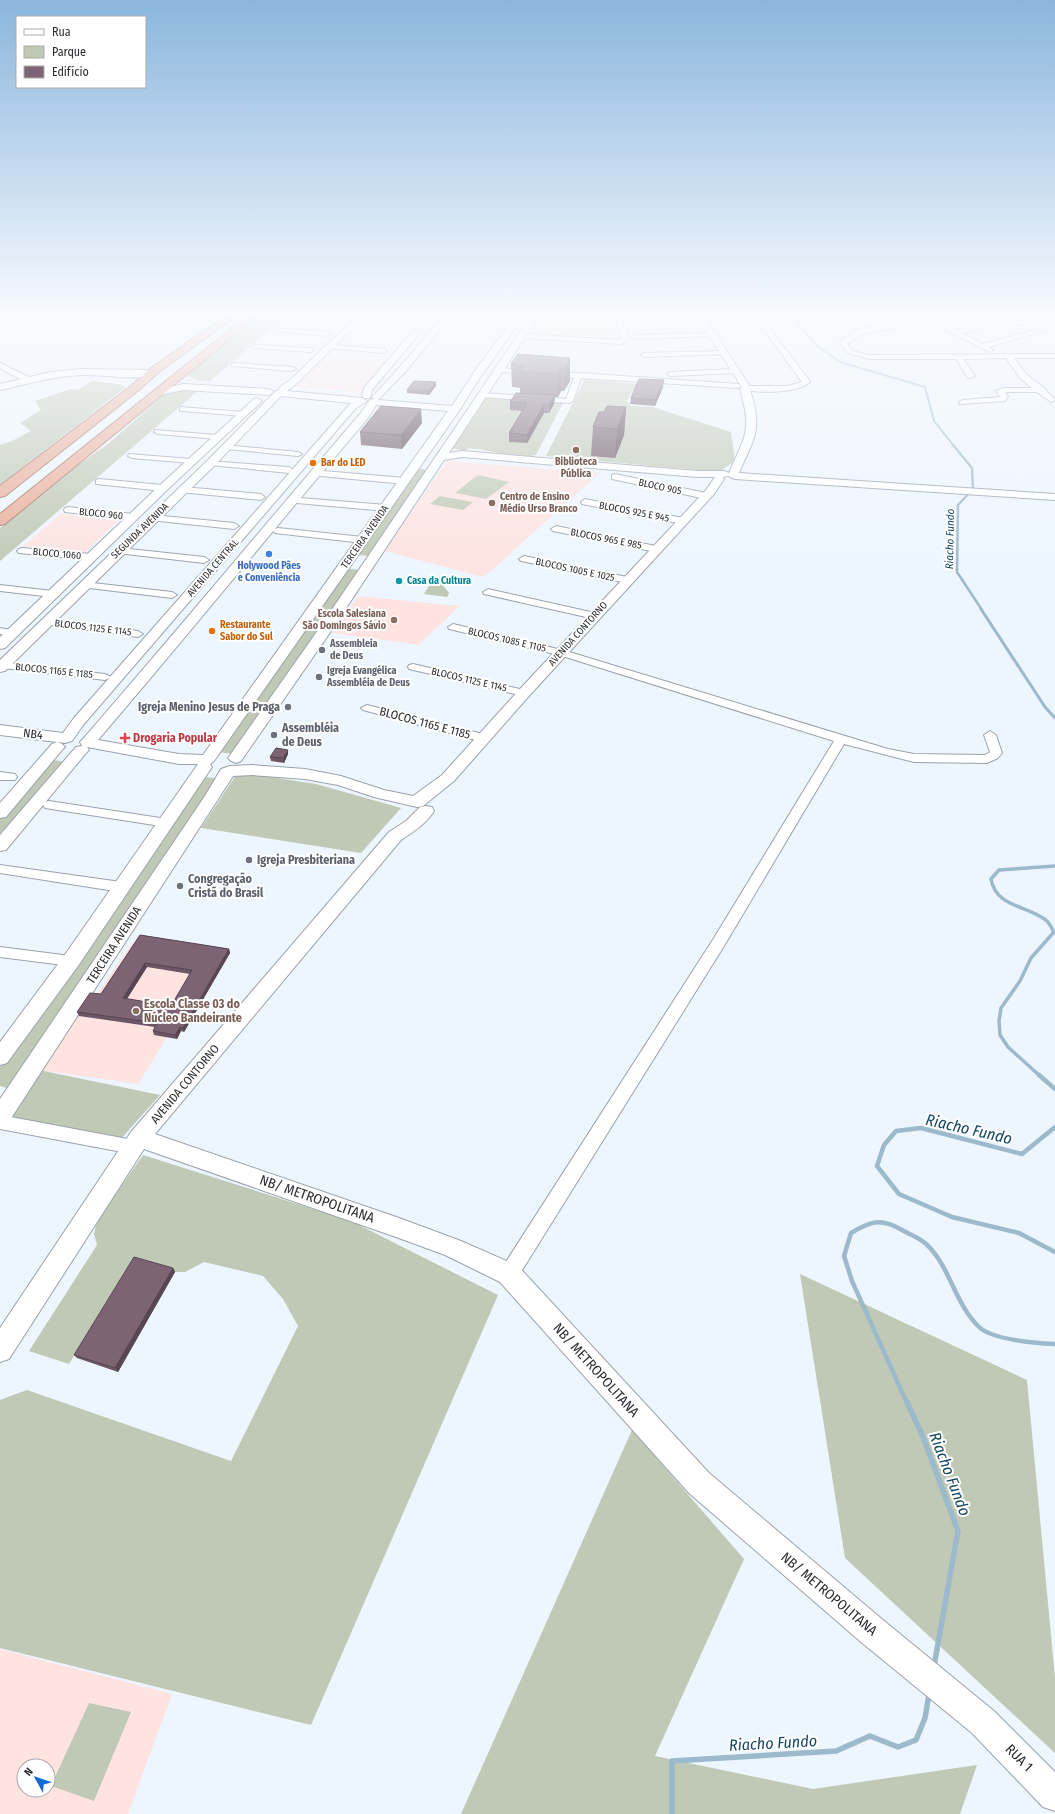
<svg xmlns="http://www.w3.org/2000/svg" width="1055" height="1814" font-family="'Fira Sans Condensed',sans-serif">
<rect width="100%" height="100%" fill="#edf5fe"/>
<path fill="#fde4da" d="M541 316H610L620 337 618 340 613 341 528 335Z"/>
<path fill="#fee3e1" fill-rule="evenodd" d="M324 358 387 362 360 392 295 387Z
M447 461 600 473 484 577 384 551Z
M61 514 118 521 85 552 23 546Z
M358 596 460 606 418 645 333 633Z
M132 943 228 954 172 1029 138 1084 39 1070 90 993 97 994Z
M0 1649 172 1694 128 1814H0ZM24 1766H48V1790H24Z"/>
<path fill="#c0c9b5" d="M260 316H286L210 381C202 381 194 381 188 375Z
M586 377 592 380 637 384 627 401 631 406 653 407 731 432 735 461 719 472 546 456Z
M92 381 118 384 126 387 0 485V445L12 441 31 431 20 423 41 410 35 401 70 389 78 390Z
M179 390 198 391 0 561V528L67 473 109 443 166 393Z
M486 396 563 403 536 455C514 460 490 449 468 448L466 451 450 448Z
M416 468 427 470 371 556 356 555Z
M478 475 509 482 486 499 455 493Z
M440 496 473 502 463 510 430 504Z
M345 568 359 570 234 754 217 752Z
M432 581 442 584 449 593 447 597 424 594Z
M48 759 65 762 0 838V815Z
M238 772 316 784 401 808 361 853 201 828Z
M199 776 219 779 7 1088 0 1086V1055Z
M39 1070 160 1095 120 1140 8 1119Z
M143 1155 351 1221 498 1295 311 1725 0 1648V1400L27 1390 231 1461 298 1326 283 1299 263 1276 204 1262 185 1272H167L150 1263 134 1257 69 1364 29 1351 97 1245 94 1234 97 1221Z
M800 1274 1027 1380 1055 1678V1753L845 1558Z
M632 1430 744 1559 655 1756 813 1789 977 1765 960 1814H461Z
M89 1703 131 1712 94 1801 51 1786Z"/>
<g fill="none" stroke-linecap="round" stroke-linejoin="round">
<path stroke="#9db9cc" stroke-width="2" d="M791 316 818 347 840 362 925 387 934 421 954 446"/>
<path stroke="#9db9cc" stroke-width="2.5" d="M953 445 972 468 973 489 958 505 957 572 982 610"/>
<path stroke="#9db9cc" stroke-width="3" d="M981 609 1045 707 1055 718"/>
<path stroke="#9db9cc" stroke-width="3.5" d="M1040 1076 1008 1047 1000 1035 999 1021 1001 1008 1020 981 1031 958 1054 932C1052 929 1050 924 1047 921 1028 905 996 908 991 879L999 870 1055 866"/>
<path stroke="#9db9cc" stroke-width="4.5" d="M1039 1075 1055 1089
M1055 1127 1022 1154 921 1128 896 1131 884 1145 877 1166 899 1194 952 1217 1019 1233 1055 1252
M907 1403 852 1281 844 1256 851 1233C872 1220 882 1218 904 1231 911 1235 919 1238 925 1243 950 1265 954 1303 979 1327 993 1340 1036 1343 1055 1344"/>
<path stroke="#9db9cc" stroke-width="5.5" d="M907 1402 923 1437 958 1531 934 1666
M672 1814V1761L836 1751 870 1736 898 1747 916 1740 925 1718 929 1694"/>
<defs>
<path id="minor" d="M310 316H337L347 318 344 320 313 318Z
M614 316H620L622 321 625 319 702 317 705 319 702 321 623 322 629 339 621 344 523 338 520 336 523 334 620 340 622 338Z
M754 316H760L809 380 810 382C799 393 761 393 746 390V386H788L802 382Z
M937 316H957L954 318 942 319 941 321 955 330 979 326 967 316H974L987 326V328L961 333 983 344 1040 329 1036 326 1016 324 998 317 997 316C1008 316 1017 321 1028 322L1023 318 1028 317 1049 329 989 347 993 350 990 352 941 327 935 321Z
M898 324 901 326 900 327 864 333 847 343 852 351 870 355 1055 354V358H1014L1027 375 1044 388 1055 400 1051 402 1037 392H1005L1008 397 1005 401 960 404 959 402 963 400 1000 397 996 391 1003 388H1032L1021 379 1006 358 963 359 975 376 971 378H968L956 359H870L848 353 840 343C854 326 878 326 898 324Z
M276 328 327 332 330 334 327 336 274 331 273 330Z
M712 333 715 335 714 336 635 339 632 337 635 335Z
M256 345 311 348 314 350 311 352 254 348V346Z
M330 345 384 349 387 351 384 353 328 348 327 347Z
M723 351 726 353 725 354 644 357 641 355 644 353Z
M0 363 31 378 32 380 25 382 0 368Z
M234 363 292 367 296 369 292 371 232 366V364Z
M496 368 531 370 535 372 531 374 499 372 495 370Z
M734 369 738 371 737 373 671 376 667 374 671 372Z
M549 372 579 373 738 384 742 386 738 388 581 378 573 401 569 403 483 397 479 395 483 393 566 399 574 378 552 376H549Z
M180 407 243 412 247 414 243 416 183 411H180Z
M155 430 217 435 221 437 217 439 158 434 154 432Z
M224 445 298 452 302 454 298 456 227 449 223 447Z
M129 454 191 459 195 461 191 463 132 458 128 456Z
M208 461 289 467 293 470 289 473 211 465 207 463Z
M323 471 405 478 409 481 405 484 320 476 319 474Z
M615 474 706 493 710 496 706 499 612 479V475Z
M99 479 163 485 167 488 163 491 96 484V480Z
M183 487 261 494 265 497 261 500 180 492 179 490Z
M300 498 386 505 390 508 386 511 297 503 296 501 297 499Z
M585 499 683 518 688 521 683 524 582 504 581 502Z
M68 507 133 514 138 517 133 520 65 512 64 510 65 508Z
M153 515 234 523 239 526 234 529 150 520 148 518Z
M556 526 656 546 661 549 656 552 553 531 551 529Z
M278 528 363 537 368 540 363 543 275 533 273 531 275 529Z
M22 548 91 554 96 557 91 560 19 553 17 551 19 549Z
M120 548 204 557 209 560 204 563 117 553 115 551 117 549Z
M524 556 627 577 632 580 627 583 521 561 519 559Z
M84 582 172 592 177 595 172 598 81 587 79 585 81 583Z
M0 585 53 591 58 594 53 597 0 591Z
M488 589 595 613 600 616 595 619 484 594 483 592Z
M48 619 138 631 143 634 138 637 44 624 43 622 44 620Z
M453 624 566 651 888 749 914 754 985 755 990 752 984 735 990 731 996 735 1002 753 998 758 987 763 914 762 844 744 724 946 516 1280 509 1283 502 1280 500 1274 502 1268 714 938 834 741 559 655 449 629 448 627Z
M0 628 16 631 17 633 12 636 0 634Z
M0 662 105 674 111 677 105 680 3 668H0Z
M413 664 528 691 530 693 524 696 409 669 408 667 409 665Z
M367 705 487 735 489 738 483 742 363 710 361 708Z
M0 772 15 774 17 777 15 780H0Z
M49 801 167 819 172 820 173 823 172 826 167 827 45 808 43 805 45 802Z
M0 865 121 882 126 884 128 887 126 890 121 892 0 873Z
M0 947 71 956 76 957 78 961 76 965 71 966 0 957Z
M0 1115 133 1140 139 1142 142 1147 139 1152 133 1154 0 1129Z"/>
<path id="tertiary" d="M357 316H365L295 385 287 391 362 398 367 401 356 408 84 724 72 741 65 743 0 735V725L63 733 74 718 351 403 281 396 215 465 5 671 0 672V660L207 461 276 391 279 390 280 387 289 381Z
M443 316H451L406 371 378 400 452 406 477 368 516 316H524L479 379 459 411 214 761 210 764 212 767 78 966 7 1063 0 1065V1042L64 956 198 764H179L87 747 89 750 86 753 6 850 0 851V835L76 747 82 746 80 742 83 739C176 632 267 522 360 414L370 400 374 399 372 397 374 395 400 367ZM376 405 448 411 203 755 179 754 98 740C189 634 277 525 368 418Z
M531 316H539L449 453 462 451 697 471H724L729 473C746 434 752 431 740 389L742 387 696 316H704L749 385 747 387 750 389C762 431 756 434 739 473L1055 494V500L735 479 728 476 723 477 724 479 714 494 529 696 454 781 423 806 417 807 374 797 338 785 305 779 252 775 233 776 8 1123 0 1126V1099L205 796 221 769 230 766 252 765 305 769 341 776 384 790 413 796 442 775 519 690 706 490 715 477H697L462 457 444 460 329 634 241 761 236 763 231 761 228 758 316 633Z
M415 331 419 334 372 390 370 398H364L362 396 364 388 412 332Z
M184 384 269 389 274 392 269 395 184 390 159 395 154 392 156 390Z
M257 398 262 401 260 403 167 490 5 648 0 649V637L159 486 254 399Z
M57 742 62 744 65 747 62 750 6 817 0 818V803L52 744Z
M426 806 432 807 434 811C426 824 413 832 401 840L155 1134 399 1218 461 1241 518 1266 709 1473 883 1620 994 1711 1055 1772V1811L1043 1807 972 1733 861 1642 689 1493 500 1282 445 1255 396 1237 144 1149 9 1359 0 1362V1328L131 1132 389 832 406 821 420 807Z"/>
<path id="secondary" d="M81 369 152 370 157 373 156 375C132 381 106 374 82 375 54 376 27 384 0 390V384L51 372Z"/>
<path id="trunk" d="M225 316H236L159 372 139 390 5 496 0 497V486L131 386 151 368Z
M247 316H258L5 524 0 525V514Z"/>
</defs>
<use href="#minor" stroke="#9ba2aa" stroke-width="2"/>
<use href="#tertiary" stroke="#9ba2aa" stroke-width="2"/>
<use href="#secondary" stroke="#9ba2aa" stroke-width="2"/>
<use href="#trunk" stroke="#a37464" stroke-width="2"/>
<use href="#minor" fill="#fff" fill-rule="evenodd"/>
<use href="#tertiary" fill="#fff" fill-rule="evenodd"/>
<use href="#secondary" fill="#fff" fill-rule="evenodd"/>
<use href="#trunk" fill="#eaaf9a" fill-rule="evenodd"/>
</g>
<path fill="#6c5665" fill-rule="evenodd" d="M570 358V381L564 391H561L558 397H555L554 404 549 413H544L527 443 509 442V433L523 411 510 410V402L520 393V388L512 387 511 364Z
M436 386 429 395 407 393V390Z
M663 387 655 406 630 404 631 398Z
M626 407 624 435 615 458 591 456 593 427 604 412Z
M422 423 402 449 361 445 360 432Z
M288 750V754L284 763 271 761 270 757Z
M140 935 229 949 230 953 184 1032 181 1031 177 1039 154 1035 153 1031 155 1027 79 1016 77 1012 101 994ZM147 967 190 974 171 1006 127 999Z
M173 1268 175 1272 118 1372 77 1358 74 1355Z"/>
<path fill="#584652" d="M570 358V381L564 391 565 368Z
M562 368 561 391 558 397V374Z
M664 380 663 387 655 406V400Z
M436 382V386L429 395 428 391Z
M555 395 554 404 549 413V405Z
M544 404V413L527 443V435Z
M626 407 624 435 615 458 617 429Z
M421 409 422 423 402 449 401 435Z
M288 750V754L284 763 283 758Z
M229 949 230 953 184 1032 183 1028Z
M145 963 147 967 124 1003 123 998Z
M180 1027 181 1031 177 1039 175 1035Z
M173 1268 175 1272 118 1372 115 1368Z"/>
<path fill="#7d6475" stroke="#584652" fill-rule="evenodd" d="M518 354 570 358 565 368H562L558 374 520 371 524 365 511 364Z
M639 379 664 380 655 400 631 398Z
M414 381 436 382 428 391 407 390Z
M516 393 555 395 549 405 544 404 527 435 509 433 527 403 510 402Z
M381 406 421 409 401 435 360 432Z
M607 406 626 407 617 429 593 427 599 412H604Z
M276 748 288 750 283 758 270 757Z
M140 935 229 949 183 1028 180 1027 175 1035 153 1031 157 1023 77 1012 90 993 101 994ZM145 963 192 970 171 1006 123 998Z
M134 1257 173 1268 115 1368 74 1355Z"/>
<linearGradient id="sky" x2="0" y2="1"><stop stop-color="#8ab6dd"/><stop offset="0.55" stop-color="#f7faff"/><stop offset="1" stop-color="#f7faff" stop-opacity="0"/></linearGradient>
<rect width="1055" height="570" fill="url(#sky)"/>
<g fill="#8d6e63" stroke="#fff" stroke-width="1.5">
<circle cx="576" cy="450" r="4"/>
<circle cx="492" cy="503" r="4"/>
<circle cx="394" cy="620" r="4"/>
<circle cx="136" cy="1011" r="4"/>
</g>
<g fill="#e8710a" stroke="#fff" stroke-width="1.5">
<circle cx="313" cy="463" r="4"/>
<circle cx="212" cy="631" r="4"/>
</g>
<circle fill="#3f7fe0" stroke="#fff" stroke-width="1.5" cx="269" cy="554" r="4"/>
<circle fill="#0f9aa8" stroke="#fff" stroke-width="1.5" cx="399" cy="581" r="4"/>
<g fill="#6b7280" stroke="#fff" stroke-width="1.5">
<circle cx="322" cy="650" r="4"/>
<circle cx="319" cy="677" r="4"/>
<circle cx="288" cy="707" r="4"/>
<circle cx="274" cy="735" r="4"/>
<circle cx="249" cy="860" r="4"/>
<circle cx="180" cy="886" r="4"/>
</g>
<path fill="#e0444e" stroke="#fff" stroke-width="1.5" d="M123 732h4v4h4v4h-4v4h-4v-4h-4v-4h4z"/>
<g text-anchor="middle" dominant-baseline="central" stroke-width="4" stroke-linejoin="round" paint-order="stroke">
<g font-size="10" font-weight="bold" fill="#785e54" stroke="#fff">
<text x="576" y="462">Biblioteca<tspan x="576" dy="12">Pública</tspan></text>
<text x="500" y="497" text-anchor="start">Centro de Ensino<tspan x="500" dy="12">Médio Urso Branco</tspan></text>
<text x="386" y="614" text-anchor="end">Escola Salesiana<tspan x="386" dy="12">São Domingos Sávio</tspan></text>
</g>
<g font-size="10" font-weight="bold" fill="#c56008" stroke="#fff" text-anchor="start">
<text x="321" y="463">Bar do LED</text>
<text x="220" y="625">Restaurante<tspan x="220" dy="12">Sabor do Sul</tspan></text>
</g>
<g font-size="10" fill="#2a2c30" stroke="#fff">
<text transform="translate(660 487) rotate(12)">BLOCO 905</text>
<text transform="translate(634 512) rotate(11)">BLOCOS 925 E 945</text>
<text transform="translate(101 514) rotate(6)">BLOCO 960</text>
<text transform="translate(140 531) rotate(-44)">SEGUNDA AVENIDA</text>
<text transform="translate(365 537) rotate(-55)">TERCEIRA AVENIDA</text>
<text transform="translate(606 539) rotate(11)">BLOCOS 965 E 985</text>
<text transform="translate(57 554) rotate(5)">BLOCO 1060</text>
<text transform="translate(213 568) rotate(-49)">AVENIDA CENTRAL</text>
<text transform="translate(575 570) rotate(12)">BLOCOS 1005 E 1025</text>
<text transform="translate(93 628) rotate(7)">BLOCOS 1125 E 1145</text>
<text transform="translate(578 634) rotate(-48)">AVENIDA CONTORNO</text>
<text transform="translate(507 640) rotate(13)">BLOCOS 1085 E 1105</text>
<text transform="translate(54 671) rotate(6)">BLOCOS 1165 E 1185</text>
<text transform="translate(469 680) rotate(13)">BLOCOS 1125 E 1145</text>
</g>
<g font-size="10" font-weight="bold" fill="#366cbe" stroke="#fff">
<text x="269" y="566">Holywood Pães<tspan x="269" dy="12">e Conveniência</tspan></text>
</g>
<g font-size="10" font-weight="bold" fill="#0d838f" stroke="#fff" text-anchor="start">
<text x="407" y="581">Casa da Cultura</text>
</g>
<g font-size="10" font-weight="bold" fill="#5b616d" stroke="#fff" text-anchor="start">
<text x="330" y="644">Assembleia<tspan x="330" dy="12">de Deus</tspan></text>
<text x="327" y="671">Igreja Evangélica<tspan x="327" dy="12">Assembléia de Deus</tspan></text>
</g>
<g font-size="11" font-style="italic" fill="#144561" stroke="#fff">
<text transform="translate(950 539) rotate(-89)">Riacho Fundo</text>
</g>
<g font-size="12" font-weight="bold" fill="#5b616d" stroke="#fff" text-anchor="start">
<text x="280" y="707" text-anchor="end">Igreja Menino Jesus de Praga</text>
<text x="282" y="728">Assembléia<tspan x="282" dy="14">de Deus</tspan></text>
<text x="257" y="860">Igreja Presbiteriana</text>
<text x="188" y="879">Congregação<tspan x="188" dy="14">Cristã do Brasil</tspan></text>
</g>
<g font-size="12" fill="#2a2c30" stroke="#fff">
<text transform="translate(425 723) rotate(15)">BLOCOS 1165 E 1185</text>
<text transform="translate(33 734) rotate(7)">NB4</text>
<text transform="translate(114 945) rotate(-57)">TERCEIRA AVENIDA</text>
<text transform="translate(185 1084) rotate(-50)">AVENIDA CONTORNO</text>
</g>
<g font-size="12" font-weight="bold" fill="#be3a42" stroke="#fff" text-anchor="start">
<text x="133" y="738">Drogaria Popular</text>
</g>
<g font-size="12" font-weight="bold" fill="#785e54" stroke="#fff" text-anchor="start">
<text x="144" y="1004">Escola Classe 03 do<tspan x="144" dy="14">Núcleo Bandeirante</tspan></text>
</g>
<g font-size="14" fill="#2a2c30" stroke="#fff">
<text transform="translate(317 1199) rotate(19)">NB/ METROPOLITANA</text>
<text transform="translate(596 1370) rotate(48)">NB/ METROPOLITANA</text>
<text transform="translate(829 1594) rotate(40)">NB/ METROPOLITANA</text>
<text transform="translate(1019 1758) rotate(45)">RUA 1</text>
</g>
<g font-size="16" font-style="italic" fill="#144561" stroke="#fff">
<text transform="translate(969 1129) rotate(13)">Riacho Fundo</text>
<text transform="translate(950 1474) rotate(69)">Riacho Fundo</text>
<text transform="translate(773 1743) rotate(-3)">Riacho Fundo</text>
</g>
</g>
<rect x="16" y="16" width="130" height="72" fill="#ffffff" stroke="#aaabac"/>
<rect x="24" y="29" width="20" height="6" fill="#ffffff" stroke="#aaabac"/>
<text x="52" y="36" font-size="12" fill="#2a2c30">Rua</text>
<rect x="24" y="46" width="20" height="12" fill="#c0c9b5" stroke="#aaabac"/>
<text x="52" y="56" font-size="12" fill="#2a2c30">Parque</text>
<rect x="24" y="66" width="20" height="12" fill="#7d6475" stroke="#aaabac"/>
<text x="52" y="76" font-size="12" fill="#2a2c30">Edifício</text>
<g transform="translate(36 1778) rotate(310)"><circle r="19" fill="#ffffff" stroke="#aaabac"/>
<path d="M0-3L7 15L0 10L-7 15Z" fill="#136cd5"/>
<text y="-6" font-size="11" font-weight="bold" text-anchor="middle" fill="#2a2c30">N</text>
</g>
</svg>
